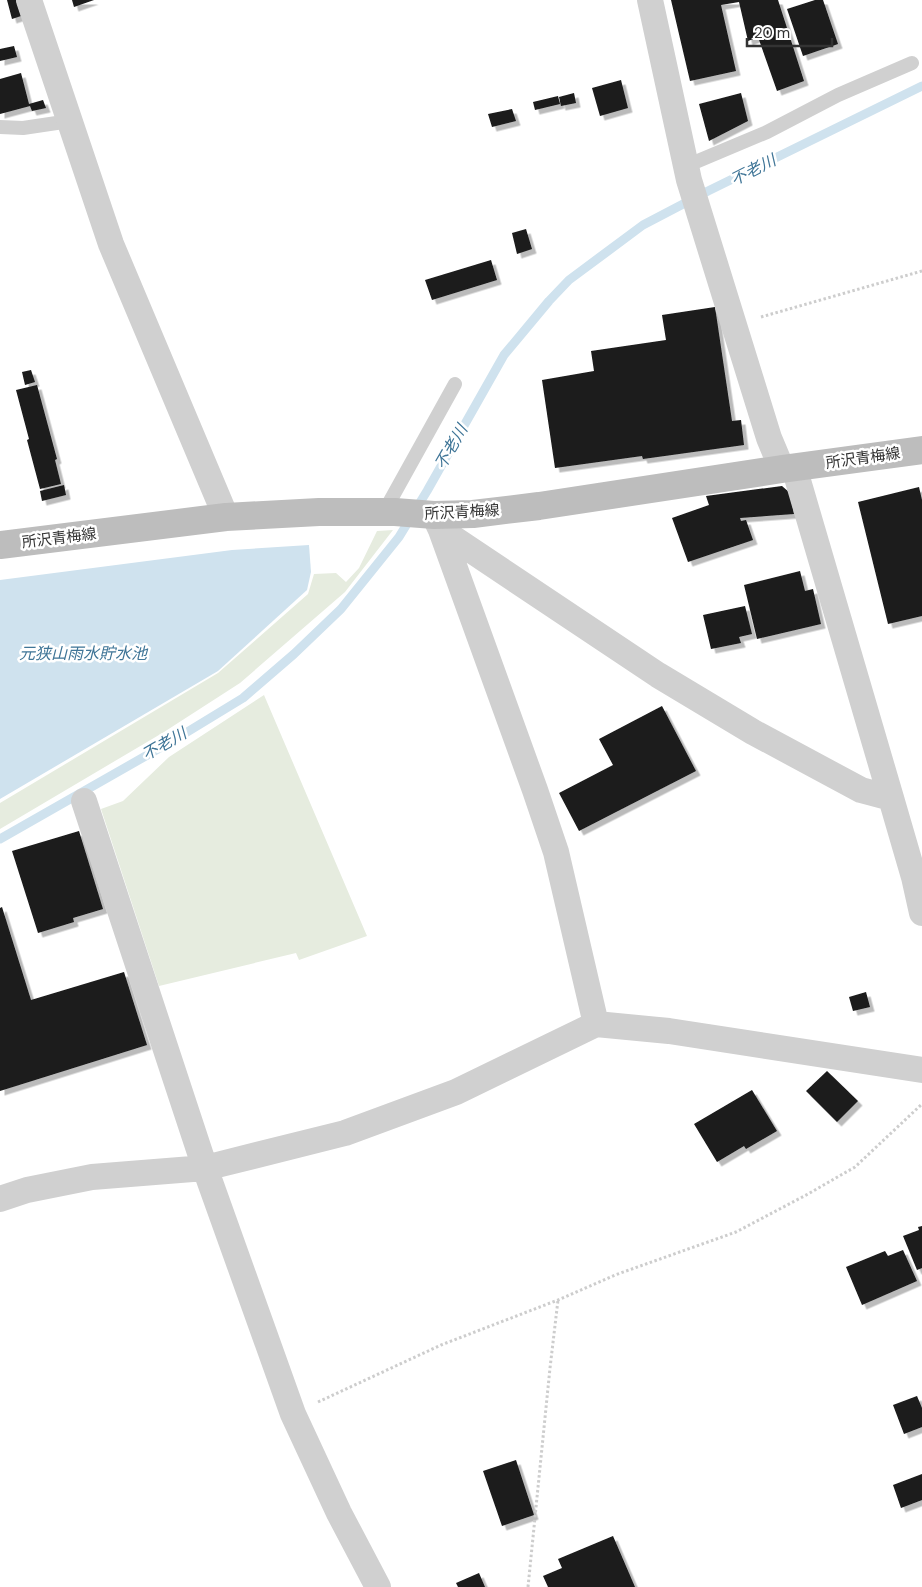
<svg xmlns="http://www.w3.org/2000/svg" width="922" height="1587" font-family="'DM Sans','Noto Sans JP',sans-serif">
<defs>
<filter id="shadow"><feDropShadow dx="4.5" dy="4.5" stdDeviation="0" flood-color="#0004"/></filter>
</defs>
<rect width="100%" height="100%" fill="#fff"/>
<path fill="#e6ecdf" d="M393 530 345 592 240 683 164 732 0 829V803L218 673 308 594 314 574 336 573 346 582 359 568 377 531Z
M264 695 367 936 299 960 296 953 159 986 101 809 123 801 169 757Z"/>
<path fill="#cfe2ee" d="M309 545 311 572 307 590 218 671 0 799V580L232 550Z"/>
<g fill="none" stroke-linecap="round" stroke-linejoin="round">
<path stroke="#cfe2ee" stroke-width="9" d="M0 839 179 737 243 698 294 654 341 609 399 537 427 491 504 355 549 301 569 280 643 225 708 191 922 86"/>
</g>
<path fill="#1a1a1a" filter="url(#shadow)" d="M7 0H16L21 16 12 19Z
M72 0H94L74 7Z
M671 0H778L804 81 777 91 758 37 748 41 739 2 721 5 736 71 690 81Z
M815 0H823L838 44 803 56 787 9Z
M14 46 17 57 0 61V49Z
M21 73 29 104 43 100 46 108 32 111 30 106 0 114V79Z
M621 80 628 108 600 116 592 88Z
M574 93 576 103 561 106 559 97Z
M741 93 748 121 709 141 699 104Z
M558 96 560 104 535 110 533 102Z
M512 109 516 121 492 127 488 114Z
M526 229 532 249 517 254 512 233Z
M491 260 497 280 432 300 425 280Z
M715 307 732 421 741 420 744 445 643 459 642 456 555 468 542 380 594 371 591 351 666 340 662 315Z
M31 370 35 382 25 385 22 372Z
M37 385 57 459 55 460 61 484 40 489 27 440 29 439 16 390Z
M64 485 66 495 42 501 40 491Z
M782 486 790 493 794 514 740 518 741 521 746 520 753 540 688 562 672 518 709 505 706 496Z
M919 487 922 500V616L888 624 858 502Z
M800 571 805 591 813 589 821 624 757 639 744 585Z
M745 606 752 634 739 637 741 643 711 649 703 615Z
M662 706 696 771 579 831 559 793 613 765 599 739Z
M79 831 103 909 73 918 74 922 38 933 12 851Z
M2 907 31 1000 124 972 147 1045 0 1091V908Z
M866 992 870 1007 853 1011 849 997Z
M827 1071 858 1101 837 1122 806 1091Z
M752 1090 777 1131 746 1149 744 1146 717 1162 694 1124Z
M922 1226V1268L917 1270 903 1236 919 1230 918 1227Z
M903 1250 917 1281 862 1305 846 1267 885 1251 888 1256Z
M917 1396 922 1408V1427L904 1434 893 1405Z
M516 1460 534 1515 502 1526 483 1471Z
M922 1474V1500L901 1508 893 1485Z
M613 1536 635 1587H548L543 1576 562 1568 558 1559Z
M479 1573 485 1587H458L456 1583Z"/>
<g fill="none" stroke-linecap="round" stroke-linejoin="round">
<path stroke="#cdcdcd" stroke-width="3" stroke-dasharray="2.5 2.5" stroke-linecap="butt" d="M761 317 922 271
M318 1402 441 1345 558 1300 615 1275 736 1232 808 1194 855 1167 922 1104
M528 1587 550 1368 558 1300"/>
<path stroke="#d0d0d0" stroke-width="14" d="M0 127 23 128 70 121
M686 166 767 132 838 95 912 63
M384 512 455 384"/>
<path stroke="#d0d0d0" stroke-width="26" d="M29 0 111 244 226 517
M650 0 689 180 769 438 782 469
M794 467 891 798 914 877 922 913
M434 515 441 530 535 790 556 852 596 1024
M441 530 658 675 753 732 861 790 891 798
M84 801 205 1168 293 1414 339 1513 378 1587
M0 1199 27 1190 92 1177 205 1168 345 1133 456 1092 596 1024 669 1031 922 1070"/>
<path stroke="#bdbdbd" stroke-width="28" d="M0 545 226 517 319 512H395L434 515 473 514 539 506 782 469 922 450"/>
</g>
<g text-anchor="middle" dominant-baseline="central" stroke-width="5" stroke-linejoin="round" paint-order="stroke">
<g font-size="15" fill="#333" stroke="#fff">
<text transform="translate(863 458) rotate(-8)">所沢青梅線</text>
<text transform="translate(462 512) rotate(-3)">所沢青梅線</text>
<text transform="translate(59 538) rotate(-7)">所沢青梅線</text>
</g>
<g font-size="16" font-style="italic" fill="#3f7597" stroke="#fff">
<text transform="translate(753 170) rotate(-27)">不老川</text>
<text transform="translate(451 447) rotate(-60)">不老川</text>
<text x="83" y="653">元狭山雨水貯水池</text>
<text transform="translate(164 744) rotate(-30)">不老川</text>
</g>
</g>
<path d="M747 38v8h85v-8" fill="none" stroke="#333333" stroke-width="2.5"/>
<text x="754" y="38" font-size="15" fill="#333333" stroke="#ffffff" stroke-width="4" paint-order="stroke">20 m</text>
</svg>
